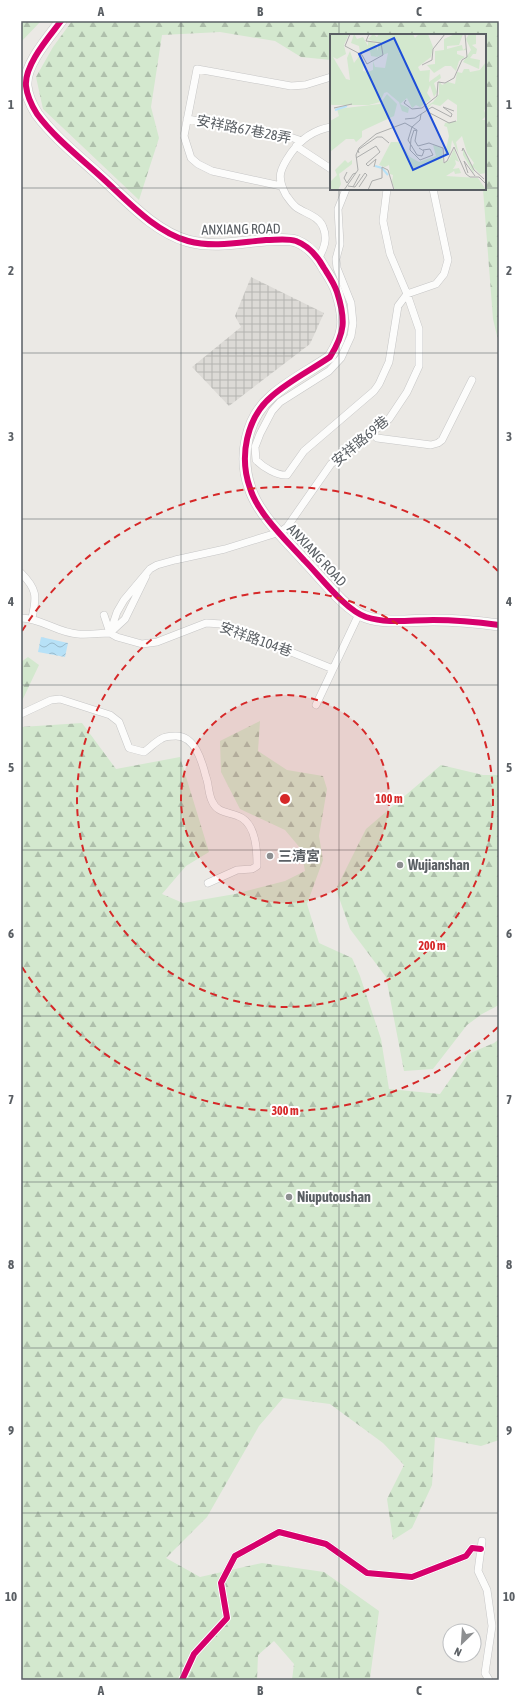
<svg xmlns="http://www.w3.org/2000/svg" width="520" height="1701" font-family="'Asap Condensed','Noto Sans TC',sans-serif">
<defs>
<pattern id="industrial-grid" width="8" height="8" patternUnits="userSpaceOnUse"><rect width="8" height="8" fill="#dcdad6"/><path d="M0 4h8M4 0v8" fill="none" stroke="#b5b4b1"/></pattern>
<pattern id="forest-firs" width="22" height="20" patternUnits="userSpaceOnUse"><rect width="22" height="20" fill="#d3e8ce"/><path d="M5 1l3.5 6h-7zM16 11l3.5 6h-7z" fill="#aebfab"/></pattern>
<pattern id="water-waves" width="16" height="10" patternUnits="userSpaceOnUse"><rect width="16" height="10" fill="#b7e1f7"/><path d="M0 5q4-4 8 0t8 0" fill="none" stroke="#98bacc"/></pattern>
</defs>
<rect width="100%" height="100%" fill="#ebe9e5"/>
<path fill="url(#industrial-grid)" d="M251 277 324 313 310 344 229 406 192 367 241 327 235 316Z"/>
<path fill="url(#forest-firs)" d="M21 21H41L21 42Z
M72 21H499V344L493 319 483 189H485V35H331V60L301 57 275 41 220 32 162 35 151 107 159 138 139 200 43 109 36 77 53 47Z
M28 657 39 665 21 703V662Z
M260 721 258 751 287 770 323 776 327 789 319 836 323 860 307 904 319 943 352 958 360 976 381 1039 389 1089 440 1094 468 1054 494 1043 499 1039V1440L481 1446 435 1437 432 1485 412 1528 393 1540 387 1499 404 1465 383 1443 330 1404 283 1398 259 1426 207 1517 166 1558 200 1577 262 1563 324 1572 379 1611 370 1678 373 1680H292L294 1664 274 1641 258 1655 257 1680H21V727L82 723 116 769 180 757 209 852 186 866 162 894 183 903 235 894 285 881 305 871 301 849 285 830 240 809 221 772 220 741Z
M441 765 483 775H499V1005L482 1014 467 1025 433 1069 404 1071 386 977 350 929 336 889 366 829Z"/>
<path fill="url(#water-waves)" d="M41 637 68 643 65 657 38 652Z"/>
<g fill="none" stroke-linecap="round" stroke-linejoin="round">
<defs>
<path id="street" d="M187 119 284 135 302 141
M296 146 331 169
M281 186 212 171 198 164 191 158 184 136 197 69 291 86 305 85 331 77
M346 189 338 209 340 244 336 259 337 268 351 303 353 323 351 336 341 358 329 371 280 402 272 411 260 434 255 447 256 460C263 467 277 476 287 475L304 451 374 391 379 384 389 362 398 306 407 294
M318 259C324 249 328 239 323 227 319 216 304 213 296 207 292 204 289 199 286 195 276 177 280 169 291 153 301 139 313 130 331 127
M407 294 436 284 444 274 448 260 433 189
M372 433 377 438 431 445 438 443 442 440 472 380
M21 573C37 589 37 596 32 618
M104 615 110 633
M21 618C41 618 58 633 78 634 88 635 100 633 110 633
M112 631 125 619 146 576
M110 633 117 612 124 600 150 569 157 565 175 560 225 549 280 532 287 527 331 464 389 419 407 392 419 366V329L407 294 390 254 383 221 387 189
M110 633 117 637 142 644 157 642 206 623 222 624 333 669
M316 705 359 614
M21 714 51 700 60 699 110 715 119 722 129 748 144 752C150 748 155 742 161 739 165 736 171 736 176 736 195 736 202 761 206 777 209 784 208 793 212 801 218 815 231 811 242 818 256 827 257 850 257 866L252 869 237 870 208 883
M482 1541 478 1571 487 1590 492 1626 485 1673 489 1680
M182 1680 194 1654 227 1618 221 1583 235 1556 279 1532 326 1544 367 1573 412 1577 466 1556 472 1548 481 1549"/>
<path id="secondary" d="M61 21C49 37 24 65 26 86 27 95 32 106 37 114 54 137 78 156 99 175 126 199 153 231 188 241 214 248 241 242 266 240 276 240 287 238 296 241 309 246 318 257 324 268 329 276 334 283 337 292 346 320 345 333 330 357 311 370 289 381 272 396 246 418 239 457 250 488 258 514 286 540 304 560 320 576 345 610 366 617 387 624 411 620 433 620 455 620 477 622 499 625"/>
</defs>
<use href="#street" stroke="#c6c6c6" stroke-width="8"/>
<use href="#secondary" stroke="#c7c7c7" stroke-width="12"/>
<use href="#street" stroke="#fcfcfb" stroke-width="7"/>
<use href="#secondary" stroke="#fcfcfb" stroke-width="11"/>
<defs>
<path id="cycleway" d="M61 21C49 37 24 65 26 86 27 95 32 106 37 114 54 137 78 156 99 175 126 199 153 231 188 241 214 248 241 242 266 240 276 240 287 238 296 241 309 246 318 257 324 268 329 276 334 283 337 292 346 320 345 333 330 357 311 370 289 381 272 396 246 418 239 457 250 488 258 514 286 540 304 560 320 576 345 610 366 617 387 624 411 620 433 620 455 620 477 622 499 625
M182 1680 194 1654 227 1618 221 1583 235 1556 279 1532 326 1544 367 1573 412 1577 466 1556 472 1548 481 1549"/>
</defs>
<use href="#cycleway" stroke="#fff" stroke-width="8"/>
<use href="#cycleway" stroke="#d6006c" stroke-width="6"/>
</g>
<path fill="none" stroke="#5a5f64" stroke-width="1" stroke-opacity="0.55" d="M181 21V1680M339 21V35M21 188H331M485 188H499M339 189V1680M21 353H499M21 519H499M21 685H499M21 850H499M21 1016H499M21 1182H499M21 1348H499M21 1513H499"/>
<circle cx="285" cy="799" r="104" fill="#d62828" fill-opacity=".12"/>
<g fill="none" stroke="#d62828" stroke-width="2" stroke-dasharray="7 5">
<circle cx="285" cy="799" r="104"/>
<circle cx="285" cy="799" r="208"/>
<path d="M498 1027A312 312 0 0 1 22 967M22 631A312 312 0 0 1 498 571"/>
</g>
<g fill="#8d8f91" stroke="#fff" stroke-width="1.5">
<circle cx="270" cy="856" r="4"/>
<circle cx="400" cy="865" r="4"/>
<circle cx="289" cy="1197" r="4"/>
</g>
<g text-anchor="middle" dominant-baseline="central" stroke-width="4" stroke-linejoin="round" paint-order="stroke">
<g font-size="14" fill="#5a5f64" stroke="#fff">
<text transform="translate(244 129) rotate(11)">安祥路67巷28弄</text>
<text transform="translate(241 229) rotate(-1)">ANXIANG ROAD</text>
<text transform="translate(360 441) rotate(-40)">安祥路69巷</text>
<text transform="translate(317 555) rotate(47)">ANXIANG ROAD</text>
<text transform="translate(256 639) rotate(20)">安祥路104巷</text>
</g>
<g font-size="14" font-weight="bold" fill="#5a5f64" stroke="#fff" text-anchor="start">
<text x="278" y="856">三清宮</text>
<text x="408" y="865">Wujianshan</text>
<text x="297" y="1197">Niuputoushan</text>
</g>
</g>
<g transform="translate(330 34)">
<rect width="156" height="156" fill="#ebe9e5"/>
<path d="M0 0H19L14 11 16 20 7 25 3 23 16 45 20 46 17 24 20 17 24 29 30 21 34 29 33 37 38 38 43 36V27L45 33 55 34 58 19 47 23 41 22 40 17 30 18 29 12 21 9 24 0 27 5 33 3 38 12V7L45 9 48 17V9L38 5 43 0 47 3 49 0H83L85 4 89 0H98L103 13 101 23 88 33 90 37 100 36 99 48 110 40 111 44 104 49 107 58 104 63 100 51 97 59 101 65 90 73 86 71 82 74 77 64 70 70 79 74 78 79 72 77 69 68 57 58 54 59 50 68 39 71H2L0 70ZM125 0H133L129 11 117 12V15L132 11 133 16 136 14V16L127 17V20L135 23 129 27 126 37 121 32H115L104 39 97 31 105 30V17L114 16V5ZM139 0 146 1V10L142 11 147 15 146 20H143L140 24 150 26 149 35 133 28 141 16 136 5ZM156 28V75L154 76 156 82 152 86H156V139L150 140 143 133 144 140 133 121V114L142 132 144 129 137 119 132 102 126 108 129 121 122 106 120 120 114 123 119 102 117 93 114 92 115 89 127 87V71L118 65 110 72 102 70 96 76 95 73 103 68 109 60V47L112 51 118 48 125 50 127 38 132 39 134 35H139L140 38 150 36ZM57 60 67 70 64 82 36 95 32 97V103L26 108 24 105H16L0 118V87L9 82 7 75 50 70ZM61 108H70L80 123 89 128 106 122 103 111 112 114 113 129 119 126 124 115 129 128 125 126 126 130 123 135 129 134 131 139 125 140 124 137 116 142 148 144 156 156H65L62 148 63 141 60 140 59 131 55 133 49 131ZM15 126 18 129 22 126V130L9 140 11 150 8 156H0V148L7 141 5 136Z" fill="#d3e8ce"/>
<path fill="none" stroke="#b7e1f7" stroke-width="2" d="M5 76 17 72M45 132 52 134 58 141"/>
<path fill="none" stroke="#adaead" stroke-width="1" d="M20 0 15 12 32 21 37 30M37 30 53 21 51 9 36 7 39 0M92 31 102 26 103 15 115 0M76 66 74 69 82 75 92 74 107 62 108 48 115 49 124 44 132 26 137 23 135 0M4 74 22 70M98 78 119 89 126 87M75 85 85 84 102 73 121 83 122 80 113 73 124 77M87 97 84 96 81 105 80 116 90 126 103 121 100 115 93 116M89 114 94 117 92 122 87 121 78 106 82 93 90 86 91 80M132 117 133 114 144 136 154 145M29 119 28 116 47 103H52L59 109M26 124 46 112 50 118 36 130 38 132 46 125 44 133M17 138 14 144 17 149 23 140 26 139M138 139 134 127 145 142M18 152 25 153 35 139 37 141 29 153M23 153 30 140M14 156 28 136 26 121 29 114 46 100 75 89 87 96 85 107 88 112 99 109 113 114 114 129 117 127 124 113 136 140 140 143H149L156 150M38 156 42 147 52 144V133L58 136 64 156"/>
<path fill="#1d4ed8" fill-opacity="0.15" stroke="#1d4ed8" stroke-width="2" d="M64 4 118 120 83 136 29 20Z"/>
<rect width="156" height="156" fill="none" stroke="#5a5f64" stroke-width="2"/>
</g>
<circle cx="285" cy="799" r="6" fill="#d62828" stroke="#fff" stroke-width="2"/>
<g font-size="12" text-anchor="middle" font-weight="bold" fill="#d62828" stroke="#fff" stroke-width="4" stroke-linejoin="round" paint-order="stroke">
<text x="389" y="803">100 m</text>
<text x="432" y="950">200 m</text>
<text x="285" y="1115">300 m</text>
</g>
<rect width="520" height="1701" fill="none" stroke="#ffffff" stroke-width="44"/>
<g transform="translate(462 1643) rotate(205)"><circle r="19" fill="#ffffff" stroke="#bdbfc1"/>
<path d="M0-3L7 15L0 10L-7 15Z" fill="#8d8f91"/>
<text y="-6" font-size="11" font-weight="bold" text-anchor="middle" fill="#5a5f64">N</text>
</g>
<rect x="22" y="22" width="476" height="1657" fill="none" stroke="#5a5f64" stroke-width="1.5"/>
<g font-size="13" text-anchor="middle" font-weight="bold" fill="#5a5f64">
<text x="101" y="16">A</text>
<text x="260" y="16">B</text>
<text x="419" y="16">C</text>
<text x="11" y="109">1</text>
<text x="509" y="109">1</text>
<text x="11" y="275">2</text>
<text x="509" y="275">2</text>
<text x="11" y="441">3</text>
<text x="509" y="441">3</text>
<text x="11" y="606">4</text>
<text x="509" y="606">4</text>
<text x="11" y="772">5</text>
<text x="509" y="772">5</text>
<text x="11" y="938">6</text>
<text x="509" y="938">6</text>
<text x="11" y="1104">7</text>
<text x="509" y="1104">7</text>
<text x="11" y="1269">8</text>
<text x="509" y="1269">8</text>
<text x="11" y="1435">9</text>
<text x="509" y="1435">9</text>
<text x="11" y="1601">10</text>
<text x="509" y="1601">10</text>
<text x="101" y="1695">A</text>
<text x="260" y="1695">B</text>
<text x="419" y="1695">C</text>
</g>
</svg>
